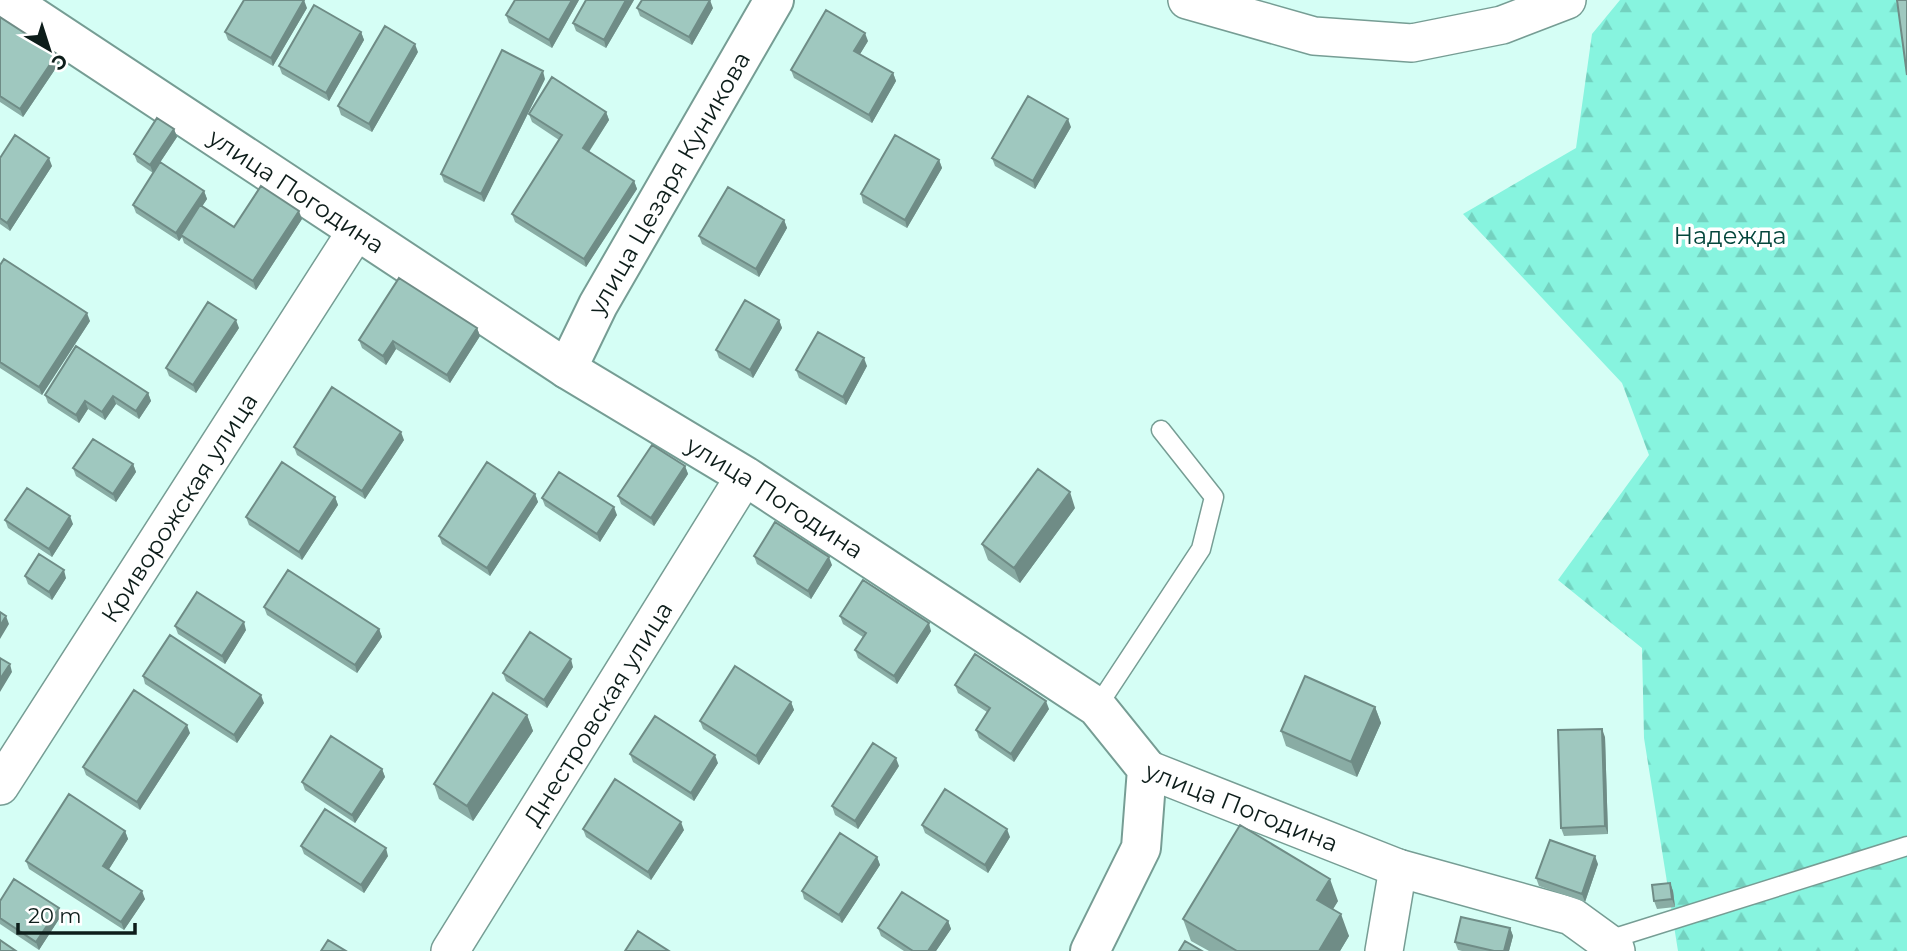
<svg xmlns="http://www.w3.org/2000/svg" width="1907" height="951" font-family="Montserrat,sans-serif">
<defs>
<pattern id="forest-firs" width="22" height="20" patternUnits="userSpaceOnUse" patternTransform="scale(1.75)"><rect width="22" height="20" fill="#87f4df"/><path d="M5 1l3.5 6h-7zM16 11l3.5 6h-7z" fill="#73d1bf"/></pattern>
</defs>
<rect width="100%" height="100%" fill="#d5fef5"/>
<path fill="url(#forest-firs)" d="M1620 0H1907V951H1678L1644 738 1642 648 1558 580 1649 455 1622 383 1463 214 1576 148 1592 34Z"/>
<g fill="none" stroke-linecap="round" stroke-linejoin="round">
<defs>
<path id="lane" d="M1097 707 1201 549 1214 497 1161 430
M1605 941 1907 846"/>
<g id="street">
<path d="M1187 0 1314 36 1412 43 1502 25 1567 0"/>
<path id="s1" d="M1147 769 1398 868 1571 916 1615 948 1616 951"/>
<path id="s2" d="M0 786 357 230"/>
<path id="s3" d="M450 951 745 476"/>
<path d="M1384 951 1398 868"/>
</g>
<g id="secondary">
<path id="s4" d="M8 0 567 369 745 476 1097 707 1147 769 1141 848 1090 951"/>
<path id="s5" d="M567 369 598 305 774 0"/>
</g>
</defs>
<use href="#lane" stroke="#769d94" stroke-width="21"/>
<use href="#street" stroke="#769d94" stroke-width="40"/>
<use href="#secondary" stroke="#769d94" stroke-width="42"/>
<use href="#lane" stroke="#fff" stroke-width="18"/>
<use href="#street" stroke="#fff" stroke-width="37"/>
<use href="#secondary" stroke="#fff" stroke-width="38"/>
</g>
<path fill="#89aca4" d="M579 0 552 48 509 23 506 15Z
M634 0 606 48 576 31 573 23Z
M307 8 273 66 228 40 225 32Z
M637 8H713L692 45 640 16Z
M0 17 60 62 23 117 0 102Z
M361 32 364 40 329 101 282 74 279 66Z
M868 41 860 54 893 73 896 81 872 123 794 78 791 70Z
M418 52 372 132 341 115 338 106Z
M545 79 484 202 444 182 441 174Z
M606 112 609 120 589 152 634 181 637 189 586 267 515 222 512 214 559 140 532 122 529 114Z
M1071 127 1035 189 995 166 992 158Z
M174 129 177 137 153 173 137 162 134 154Z
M0 158 52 166 10 231 0 224Z
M939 160 942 168 907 228 863 203 861 194Z
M204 191 207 199 202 206 234 227 302 219 256 290 184 243 182 237 179 241 136 213 133 205Z
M784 220 787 228 759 277 702 244 699 236Z
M0 265 90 321 42 395 0 368Z
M779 320 782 328 753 378 719 358 716 350Z
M239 328 196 393 169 376 166 368Z
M477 328 480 336 450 383 396 349 386 365 362 348 359 340Z
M867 366 846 405 799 378 796 370Z
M148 393 151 401 139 419 116 404 105 420 88 409 79 423 48 403 45 395Z
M404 440 365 499 297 455 294 447Z
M133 464 136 472 116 502 76 476 73 468Z
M685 466 688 474 654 526 621 504 618 496Z
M535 494 538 502 490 576 442 544 439 536Z
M335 497 338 505 302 560 249 525 246 517Z
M542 498 617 515 600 542 545 506Z
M1075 508 1020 583 988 560 982 544Z
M5 520 73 524 52 557 8 528Z
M754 556 832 565 811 599 757 564Z
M25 576 66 578 52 600 28 584Z
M264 607 379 629 382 637 357 673 267 615Z
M840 616 931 631 897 684 858 658 855 650 863 637 843 624Z
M175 626 246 630 225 664 178 634Z
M573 667 547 708 506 681 503 673Z
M143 676 264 703 237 743 145 684Z
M955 685 1049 709 1014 762 979 738 976 730 987 712 958 693Z
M791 702 794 710 759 765 703 729 700 721Z
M1375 707 1381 723 1357 777 1286 746 1281 731Z
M527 715 533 731 473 821 439 799 434 784Z
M190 733 140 810 86 775 83 767Z
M1605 737 1608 834 1564 836 1561 828Z
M630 754 718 763 694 801 633 762Z
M899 766 858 829 835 815 832 806Z
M382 769 385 777 355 823 305 790 302 782Z
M922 825 1010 837 988 873 925 833Z
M583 829 684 830 651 880 586 837Z
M125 831 128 839 109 869 145 899 124 930 29 869 26 861Z
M301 846 388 856 364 893 304 854Z
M877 857 880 865 842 923 804 899 802 891Z
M1598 864 1585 902 1539 886 1536 878Z
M1670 883 1673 891 1675 907 1657 909 1654 901Z
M0 901 61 916 39 950 0 924Z
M1338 901 1333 909 1349 936 1340 951H1209L1191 941 1183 919Z
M948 921 951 929 936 951H904L881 936 878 928Z
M1510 928 1513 936 1509 951H1462L1458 950 1455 942Z"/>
<path fill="#6f8c86" d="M304 0 307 8 273 66 271 58Z
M572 0H579L552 48 549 40Z
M626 0H634L606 48 604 40Z
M710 0 713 8 692 45 689 37Z
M361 32 364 40 329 101 326 93Z
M865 33 868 41 857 59 854 51Z
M415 44 418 52 372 132 369 124Z
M57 54 60 62 23 117 20 109Z
M543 71 545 79 484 202 481 194Z
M893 73 896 81 872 123 869 115Z
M606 112 609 120 586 156 583 148Z
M1068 119 1071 127 1035 189 1033 181Z
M174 129 177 137 153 173 150 165Z
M49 158 52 166 10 231 7 223Z
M939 160 942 168 907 228 905 220Z
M634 181 637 189 586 267 584 259Z
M204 191 207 199 183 236 181 235 182 237 179 241 176 233Z
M299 211 302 219 256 290 253 281Z
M784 220 787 228 759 277 756 269Z
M87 313 90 321 42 395 39 387Z
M236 320 239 328 196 393 193 385Z
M779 320 782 328 753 378 750 370Z
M477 328 480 336 450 383 447 375Z
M393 341 396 349 386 365 383 356Z
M864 358 867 366 846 405 843 397Z
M148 393 151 401 139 419 136 411Z
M113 396 116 404 105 420 102 412Z
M85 401 88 409 79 423 76 415Z
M401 432 404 440 365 499 362 491Z
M133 464 136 472 116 502 113 494Z
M685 466 688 474 654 526 651 518Z
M1070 492 1075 508 1020 583 1014 568Z
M535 494 538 502 490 576 487 568Z
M335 497 338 505 302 560 299 552Z
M614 507 617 515 600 542 597 534Z
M70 516 73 524 52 557 49 549Z
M829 557 832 565 811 599 808 591Z
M64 570 66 578 52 600 49 592Z
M6 616 9 624 0 639V626Z
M244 622 246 630 225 664 222 656Z
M929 623 931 631 897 684 894 676Z
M379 629 382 637 357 673 355 665Z
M571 659 573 667 547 708 544 700Z
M10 664 12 672 0 692V679Z
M261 695 264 703 237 743 234 735Z
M1046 701 1049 709 1014 762 1011 754Z
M791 702 794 710 759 765 756 756Z
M1375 707 1381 723 1357 777 1351 762Z
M527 715 533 731 473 821 467 806Z
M187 725 190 733 140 810 137 802Z
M1602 729 1605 737 1608 834 1605 826Z
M715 755 718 763 694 801 691 793Z
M896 758 899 766 858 829 855 821Z
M382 769 385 777 355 823 352 815Z
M681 822 684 830 651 880 648 872Z
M1007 829 1010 837 988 873 985 865Z
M125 831 128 839 106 874 103 866Z
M386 848 388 856 364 893 361 885Z
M1595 856 1598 864 1585 902 1582 894Z
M877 857 880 865 842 923 839 915Z
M1330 879 1338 901 1325 922 1317 900Z
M1670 883 1673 891 1675 907 1672 899Z
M142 891 145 899 124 930 121 922Z
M59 908 61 916 39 950 36 942Z
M1341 914 1349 936 1340 951H1319Z
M948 921 951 929 936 951H928Z
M1510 928 1513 936 1509 951H1504Z"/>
<path fill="#9fc8bf" stroke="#6f8c86" stroke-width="2" d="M244 0H304L271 58 225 32Z
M515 0H572L549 40 506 15Z
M586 0H626L604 40 573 23Z
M642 0H710L689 37 637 8Z
M1897 0H1907V75Z
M314 5 361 32 326 93 279 66Z
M826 10 865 33 854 51 893 73 869 115 791 70Z
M0 17 57 54 20 109 0 96Z
M385 26 415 44 369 124 338 106Z
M502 50 543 71 481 194 441 174Z
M552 77 606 112 583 148 634 181 584 259 512 214 562 135 529 114Z
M1028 96 1068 119 1033 181 992 158Z
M157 118 174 129 150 165 134 154Z
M15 135 49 158 7 223 0 218V158Z
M895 135 939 160 905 220 861 194Z
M160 162 204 191 176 233 133 205Z
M261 186 299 211 253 281 181 235 200 205 234 227Z
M728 187 784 220 756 269 699 236Z
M4 259 87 313 39 387 0 362V265Z
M399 278 477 328 447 375 393 341 383 356 359 340Z
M745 300 779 320 750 370 716 350Z
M208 302 236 320 193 385 166 368Z
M818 332 864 358 843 397 796 370Z
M76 346 148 393 136 411 113 396 102 412 85 401 76 415 45 395Z
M332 387 401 432 362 491 294 447Z
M93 439 133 464 113 494 73 468Z
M652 445 685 466 651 518 618 496Z
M282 462 335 497 299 552 246 517Z
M487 462 535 494 487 568 439 536Z
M1038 469 1070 492 1014 568 982 544Z
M559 472 614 507 597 534 542 498Z
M27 488 70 516 49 549 5 520Z
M775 522 829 557 808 591 754 556Z
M39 554 64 570 49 592 25 576Z
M288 570 379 629 355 665 264 607Z
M863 580 929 623 894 676 855 650 866 633 840 616Z
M197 592 244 622 222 656 175 626Z
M0 612 6 616 0 626Z
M530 632 571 659 544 700 503 673Z
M170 635 261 695 234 735 143 676Z
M975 654 1046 701 1011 754 976 730 990 708 955 685Z
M0 658 10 664 0 679Z
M735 666 791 702 756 756 700 721Z
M1305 676 1375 707 1351 762 1281 731Z
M134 690 187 725 137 802 83 767Z
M493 693 527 715 467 806 434 784Z
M655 716 715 755 691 793 630 754Z
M1602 729 1605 826 1561 828 1558 730Z
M331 736 382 769 352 815 302 782Z
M873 743 896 758 855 821 832 806Z
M615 779 681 822 648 872 583 829Z
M945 789 1007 829 985 865 922 825Z
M69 794 125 831 103 866 142 891 121 922 26 861Z
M325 809 386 848 361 885 301 846Z
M1240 825 1330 879 1317 900 1341 914 1319 951H1237L1183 919Z
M840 833 877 857 839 915 802 891Z
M1550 840 1595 856 1582 894 1536 878Z
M14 879 59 908 36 942 0 918V901Z
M1670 883 1672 899 1654 901 1652 885Z
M902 892 948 921 928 951H913L878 928Z
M1461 917 1510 928 1504 951H1494L1455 942Z
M638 931 669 951H625Z
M0 940 16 951H0Z
M328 940 346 951H321Z
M1185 941 1202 951H1179Z"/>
<g text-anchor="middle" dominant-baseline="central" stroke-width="7" stroke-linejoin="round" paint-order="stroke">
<g font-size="24" fill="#0d1d1a" stroke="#fff">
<text stroke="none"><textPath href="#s5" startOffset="212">улица Цезаря Куникова</textPath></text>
<text stroke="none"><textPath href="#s4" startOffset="346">улица Погодина</textPath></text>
<text stroke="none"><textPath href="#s4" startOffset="914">улица Погодина</textPath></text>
<text stroke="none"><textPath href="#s2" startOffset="331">Криворожская улица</textPath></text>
<text stroke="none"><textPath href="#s3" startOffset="280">Днестровская улица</textPath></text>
<text stroke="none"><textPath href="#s1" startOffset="102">улица Погодина</textPath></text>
</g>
<g font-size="24" fill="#04463c" stroke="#fff">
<text x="1730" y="235">Надежда</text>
</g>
</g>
<g transform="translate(49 49) rotate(141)" stroke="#ffffff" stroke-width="5" paint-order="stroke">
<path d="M0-5L12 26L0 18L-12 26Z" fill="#0d1d1a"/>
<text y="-10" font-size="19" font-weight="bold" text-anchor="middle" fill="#0d1d1a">С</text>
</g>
<path d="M18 923v10h117v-10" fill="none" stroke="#0d1d1a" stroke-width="3.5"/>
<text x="28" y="923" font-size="21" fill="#0d1d1a" stroke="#ffffff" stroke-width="5" paint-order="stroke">20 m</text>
</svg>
